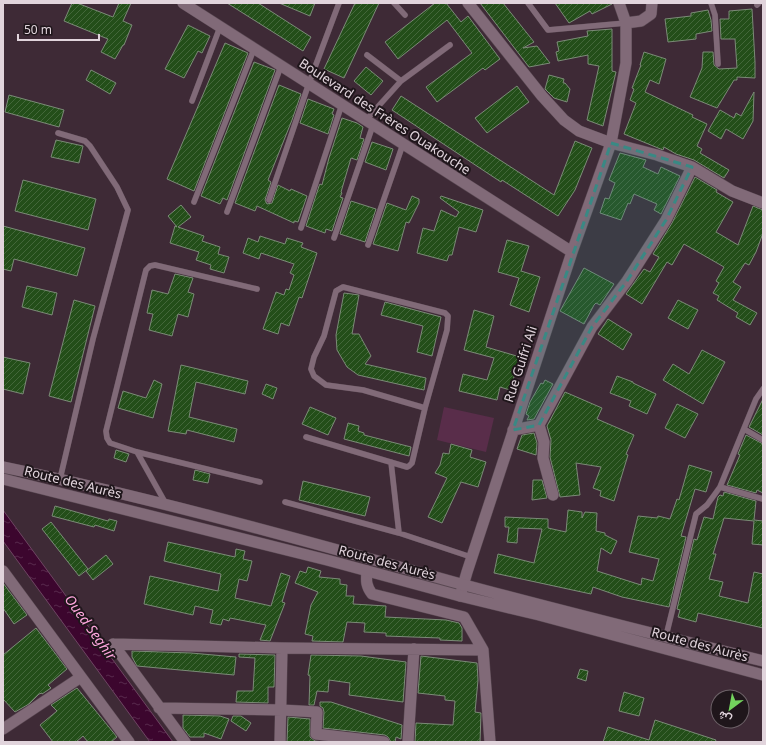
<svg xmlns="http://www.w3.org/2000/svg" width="766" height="745" font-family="'Noto Sans',Vazirmatn,sans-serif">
<defs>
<pattern id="water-ripples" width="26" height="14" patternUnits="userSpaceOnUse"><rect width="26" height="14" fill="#3c062e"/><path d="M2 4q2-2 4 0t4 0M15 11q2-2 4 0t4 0" fill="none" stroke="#58294c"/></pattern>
<pattern id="building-hatch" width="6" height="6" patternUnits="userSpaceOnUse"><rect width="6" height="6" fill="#234e19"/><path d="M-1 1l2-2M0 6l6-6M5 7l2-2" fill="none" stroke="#43673a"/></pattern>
</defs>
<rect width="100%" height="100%" fill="#3e2a36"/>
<path fill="#592d4a" d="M444 407 494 418 486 452 437 440Z"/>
<path fill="url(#water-ripples)" stroke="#6e4462" d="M3 510 173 742H150L3 541Z"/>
<path fill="url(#building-hatch)" stroke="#7b8b77" d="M72 3H77L113 17 119 3H131L123 21 132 25 124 45H123L115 59 101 52 108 39 64 21Z
M227 3H258L311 37 303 51Z
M279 3H315L310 16Z
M355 3H379L344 78 324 69Z
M435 3H446L461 22 468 16 500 59 485 70 483 68 437 102 426 87 472 53 447 20 398 59 385 42Z
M480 3H503L534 42 523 48 537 46 550 63 529 67Z
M555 3H612V4L592 14 590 11 569 23Z
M752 9 755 62V78L737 77V80H734L717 108 690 97 702 68 703 52H713L714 65 719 69 737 68 735 39H721L720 19H729V11Z
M708 10 711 20 712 31 696 34V39L668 42 665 19 691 16V13Z
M188 25 210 36 202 53 198 51 184 78 165 69Z
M612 29V71L616 72 603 126 587 120 599 66 588 64V55L558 61 556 52 559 51 557 42 588 36 587 31Z
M225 43 248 53 194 191 167 179Z
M644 52 666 59 659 84 650 80 645 92 693 115 692 117 707 124 697 146 702 149 700 153 729 170 724 178 694 160 676 154 664 147 663 150 624 134 636 103 630 100 634 89 632 88 641 65H640Z
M254 62 275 70 227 200 223 198 220 204 201 196Z
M366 67 383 81 371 95 354 81Z
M91 70 116 83 110 94 86 80Z
M549 75 564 79 563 83H565L570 89 567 102 554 98 545 89Z
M279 85 301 94 292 120 268 180 271 182 265 200 267 204 272 203 278 185 290 191 291 189 307 196 298 222 294 221V223L257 206 255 211 235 203Z
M517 86 529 102 487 133 475 118Z
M754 92 753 121 743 139 726 129 721 139 708 131 720 110 734 118 736 113 741 116Z
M9 95 64 110 59 127 5 112Z
M401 96 554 195 575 141 592 148 575 190 558 216 502 180 501 182 392 110Z
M308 99 334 109 332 114 334 115 328 134 300 123Z
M342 118 357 123 363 127 360 138 364 139 357 160 351 158 341 192 342 193 340 197 343 198 332 231 326 229 325 233 306 226 319 186 320 184 322 185 329 158Z
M56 140 83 146 79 163 51 157Z
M372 142 393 149 386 170 365 162Z
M620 153 646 160 643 167 658 174 661 167 680 176 661 214 654 210 657 204 634 194 630 204 628 203 621 220 600 213 605 198 609 199 615 183 609 180Z
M695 177 717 190 716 192 733 202 716 232 738 245 753 206 763 210V233L756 252 749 265 745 263 733 282 741 287 733 300 757 313 750 325 736 317 738 313 717 300 719 296 713 293 719 283 716 281 724 267 684 244 672 265 667 262 642 304 626 294 644 269 650 272 659 257 653 254 672 223Z
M23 180 96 199 88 230 15 211Z
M412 196 419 199V203L409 223 406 222 398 251 373 244 387 203 406 210Z
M441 196 483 210 476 232 459 227 452 255H449L447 261 417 253 423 228 434 231 441 210 456 217 459 212 440 198Z
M351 201 376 209 365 242 340 234Z
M181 205 191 217 178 227 204 236 202 241 220 247 218 254 229 257 224 273 210 269 211 265 196 260 199 252 170 243 175 226 177 227 168 216Z
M3 226 85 248 77 276 14 259 11 271 3 269Z
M260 236 285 244 287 238 303 243 301 247 317 253 302 298 299 297 289 326 281 323 278 334 263 329 276 292 284 295 286 289 289 290 294 275 290 273 294 264 261 253 259 259 243 253 248 238 258 242Z
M507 240 529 246 521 271 540 277 529 312 510 305 519 278 498 272Z
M584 268 614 284 600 305 596 303 594 305 584 324 560 311Z
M175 274 193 278 188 292 194 294 188 317 178 314 172 336 149 330 153 314 147 313 152 290 168 294Z
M27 286 57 293 52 315 22 307Z
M344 293 359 295 352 334H359L371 356 365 364 426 378 424 390 358 375 347 367 337 350 336 335Z
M74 300 95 306 71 402 49 396Z
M678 300 698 310 688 329 668 318Z
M385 302 441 317 432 356 417 352 423 326 381 315Z
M474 310 494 316 486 347 520 357 510 390 500 387 497 400 459 391 463 374 487 380 494 358 464 350Z
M608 319 632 334 623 350 598 334Z
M702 350 725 362 703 404 663 380 673 364 689 374Z
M3 357 30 363 23 394 3 389Z
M181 365 248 381 245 394 196 382 189 417 237 429 234 442 187 430 186 434 168 431Z
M617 376 633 382V383L656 394 647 414 629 406 631 401 610 393Z
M154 380 162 384 153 418 118 408 123 391 146 398Z
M545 380 553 384 534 419 527 420 529 416 526 414 530 402 541 383 543 384Z
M266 384 277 388 273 399 262 394Z
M565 392 602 408 597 419 634 435 626 454 628 455 614 501 600 496 601 491 593 488 601 467 576 463 580 495 560 497 550 457 551 440 547 426Z
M763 399V435L749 427Z
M677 404 698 414 685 438 665 428Z
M310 407 336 418 328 435 302 424Z
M348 423 359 426 358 431 364 433V435L411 447 409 456 344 439Z
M534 433 537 443 536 455 517 449 522 435Z
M746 435 763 444V493L757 490 756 493 727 485 740 455 738 454Z
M451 444 472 450 470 457 486 462 478 487 461 482 442 523 428 517 447 478 435 473 440 465 443 453 449 454Z
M116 450 129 454 126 462 114 458Z
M689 465 712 472 706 492 695 489 681 536 686 537 669 607 622 597 593 587 591 594 494 573 498 554 534 563 542 529 518 528 517 543 507 542 509 527H505V517L548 519V528L566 532 568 510 582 512V518L585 512 597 513 596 531 605 533V535L617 541 611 554 601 548 597 571 641 585 642 578 653 581 659 559 629 552 638 516 657 518 658 516 670 519 677 499 679 500Z
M195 470 210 474 208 483 193 480Z
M533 480H542L547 498 532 500Z
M303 481 370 497 365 516 299 500Z
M724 492 756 501 754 520 763 521V545L752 544 754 521 724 518 713 554H716L709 579 723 582 719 596 748 603 754 572 763 574V628L698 613 696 622 678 617 680 610 677 609 694 539 697 540 704 517 713 519 718 497 720 495 723 496Z
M55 506 108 521 109 519 117 521 114 531 95 525 94 527 52 516Z
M51 522 88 569 79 576 42 529Z
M168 542 235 557 236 549 245 551 243 559 252 561 247 581 239 579 235 598 271 606 281 573 290 576 282 602 285 603 270 641 260 640 266 625 230 618 229 621 223 619 221 625 210 623 213 610 195 606 193 615 144 604 150 576 218 591 221 574 164 561Z
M106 555 113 564 93 580 86 571Z
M308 567 321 571 319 577 340 579V584L347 585 346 596H354L353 604 386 606 385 617 446 620 459 623 462 628V641L440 640V638L386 636V633L364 632 365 623 347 622 343 642 312 641 313 636 305 634 311 605 318 592 295 583 300 571 306 573Z
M3 583 27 615 14 624 3 608Z
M36 628 67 669 48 685 51 688 42 694V693L39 694 29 704 15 712 3 699V655Z
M132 651 191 653 236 657 234 675 137 666 132 657Z
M239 654 275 655 274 687H268V703L236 702 237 691H253L255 658 239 657Z
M311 655 361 656 406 662 403 702 349 695 350 683 329 680 328 692 317 691 314 705H309L310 676 308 675Z
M421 656 477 663 478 680 475 712 481 713 480 742H415L416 723 453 725 455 701 445 700V696L418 693Z
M580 669 588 671 586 681 577 678Z
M77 688 117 737 111 742H88L83 736 76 742H53L40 725 57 711 51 705Z
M624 692 644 698 639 716 619 711Z
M320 702H331L402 725 401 739 396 737 395 742H391L388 737 385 735 323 728 324 712 323 708 320 706Z
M183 715 220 716 229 719 221 739 204 733V737H190L183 728Z
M233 716H241L251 723 246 731 231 721Z
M288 717 310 719V737L315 741 324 742H287Z
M655 720 716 740 715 742H603L608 727 649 740Z"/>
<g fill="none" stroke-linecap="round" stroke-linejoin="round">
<defs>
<path id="service" d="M394 3 405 15
M528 3 548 30 626 23
M711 3 715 15 718 64
M757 5 759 3
M401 81 450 45
M192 101 220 27
M366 120 401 81 367 55
M58 133 85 141 90 146 117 187 128 210 93 339 60 479
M269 200 309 83 339 3
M194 202 254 49
M227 212 281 66
M301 228 342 104
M334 238 373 125
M368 245 403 144
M257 289 155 265 150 266 146 270 106 431 107 438 110 443 137 452 260 482
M744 429 763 440
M306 437 407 467 409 466 412 463 425 408 447 330 448 316 445 313 343 287 336 291 324 336 314 357 311 369 314 376 326 385 363 390 425 408
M137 452 166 504
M391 462 399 533
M720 487 763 499
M285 502 399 533 471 557
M666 636 696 514 707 505 720 487 756 399 763 389"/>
<path id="minor" d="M183 3 572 252
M468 3 542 96 564 120 579 131 611 143 657 155 692 167 732 191 763 203
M626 23 641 21 651 14 652 3
M539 425 544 442 543 458 553 495
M513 430 539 425 592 327 627 281 666 220 692 167
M3 571 129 742
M367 571C366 581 366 586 372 594L464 617 483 650 490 742
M460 596 467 572 572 252 611 143 626 63V23L619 3
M113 644 282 648 483 650
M113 644 185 742
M159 708 282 710 317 712 316 734 384 742
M3 729 81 677
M280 742 282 648
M408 742 414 649"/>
<path id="tertiary" d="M3 467C157 499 309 542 461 584 561 611 662 636 763 661
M3 479 327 560 460 596 539 615 763 675"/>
</defs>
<use href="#service" stroke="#594852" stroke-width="6"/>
<use href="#minor" stroke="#594852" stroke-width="12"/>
<use href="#tertiary" stroke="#594852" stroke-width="12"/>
<use href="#service" stroke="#816a78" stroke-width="5.5"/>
<use href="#minor" stroke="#816a78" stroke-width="11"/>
<use href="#tertiary" stroke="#816a78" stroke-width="11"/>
</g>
<path fill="#398984" fill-opacity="0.2" stroke="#398984" stroke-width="3" stroke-dasharray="8 5" stroke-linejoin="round" d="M611 143 692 167 666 220 627 281 592 327 539 425 513 430Z"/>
<g text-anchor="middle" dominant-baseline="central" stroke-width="4" stroke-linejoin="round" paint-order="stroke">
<g font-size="13" fill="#e1d4dc" stroke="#1f161b">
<text transform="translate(385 116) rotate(33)">Boulevard des Frères Ouakouche</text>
<text transform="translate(520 364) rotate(-72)">Rue Guifri Ali</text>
<text transform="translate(73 482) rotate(14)">Route des Aurès</text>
<text transform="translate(387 562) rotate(15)">Route des Aurès</text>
<text transform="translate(700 644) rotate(15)">Route des Aurès</text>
</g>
<g font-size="14" font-style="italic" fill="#ffa7de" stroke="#1f161b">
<text transform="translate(91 627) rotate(54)">Oued Seghir</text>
</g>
</g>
<rect width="766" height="745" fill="none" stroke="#e1d4dc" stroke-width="8"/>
<g transform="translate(730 709) rotate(212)"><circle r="19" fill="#1f161b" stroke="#6d6268"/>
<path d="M0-3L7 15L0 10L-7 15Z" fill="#73d25d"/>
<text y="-6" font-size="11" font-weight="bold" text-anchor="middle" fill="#e1d4dc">ش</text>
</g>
<path d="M18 34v6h81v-6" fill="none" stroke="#e1d4dc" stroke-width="2"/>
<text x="24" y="34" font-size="12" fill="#e1d4dc" stroke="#1f161b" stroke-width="3" paint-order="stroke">50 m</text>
</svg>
